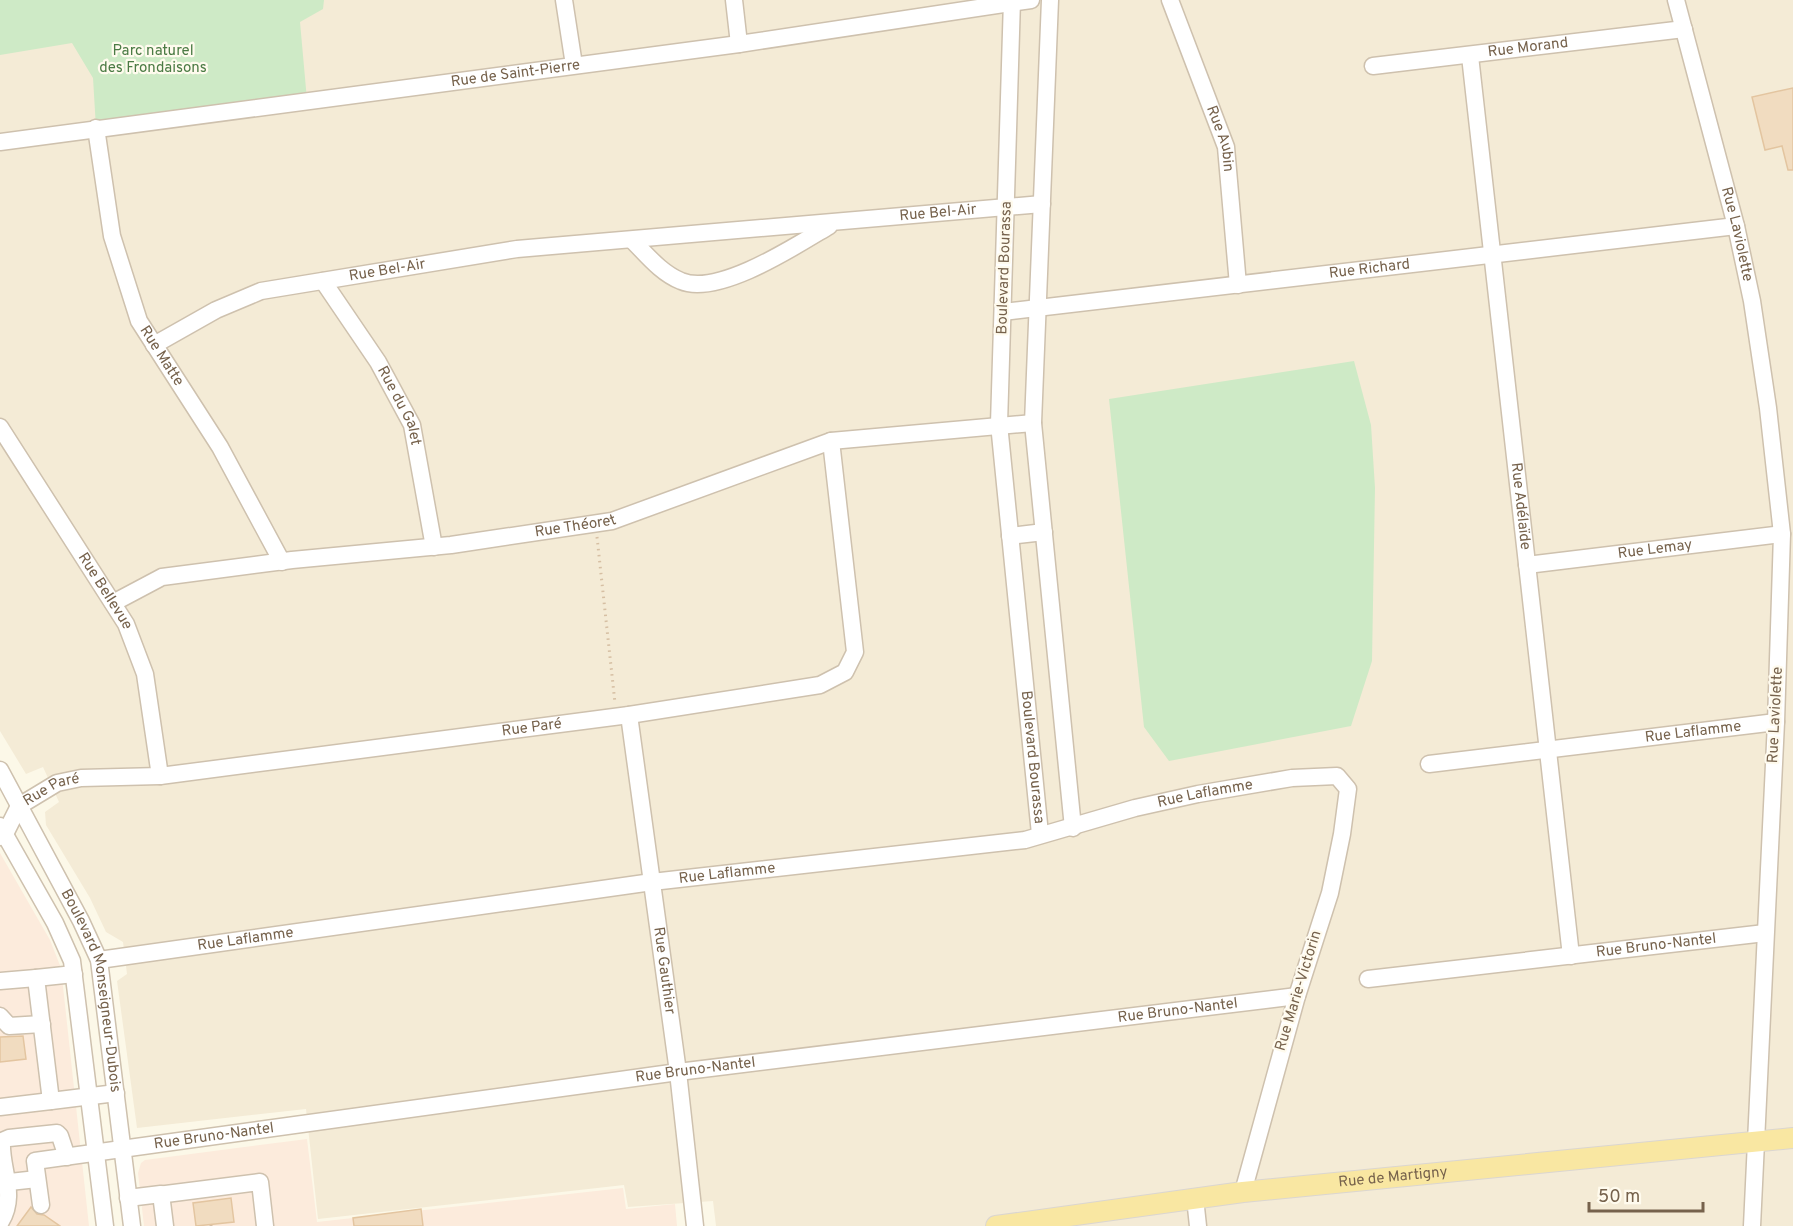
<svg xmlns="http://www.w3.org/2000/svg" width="1793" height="1226" font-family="Overpass,sans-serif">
<rect width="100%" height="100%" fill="#fcf8e8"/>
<path fill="#f4ebd6" d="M0 0H1793V1226H716L713 1201 628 1207 624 1185 318 1219 306 1109 137 1128 117 981 127 974 123 942 106 932 90 898 46 825 45 812 59 802 43 767 26 774 0 731Z"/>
<path fill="#fcebdc" d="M0 853 50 940 61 968 89 1226H0Z
M307 1139 317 1222 623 1188 626 1209 675 1204 677 1226H144L138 1173 141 1163 145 1160Z"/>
<path fill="#ceeac6" d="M0 0H324L323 9 300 22 307 100 96 128 93 78 72 43 0 55Z
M1354 361 1371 425 1375 488 1372 661 1351 726 1169 761 1144 727 1109 399Z"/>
<path fill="#f1dcc0" stroke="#e3c5a0" stroke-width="1.5" d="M1793 88V170H1788L1782 146 1765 150 1752 97Z
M23 1036 26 1059 0 1062V1037Z
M231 1198 234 1222 196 1226 193 1203Z
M31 1207 37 1214 44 1215 60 1226H17Z
M421 1209 423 1226H354L353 1218Z"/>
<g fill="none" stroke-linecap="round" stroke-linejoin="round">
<defs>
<g id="minor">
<path d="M564 0 574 65"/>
<path d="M734 0 739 44"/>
<path id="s1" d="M1012 0 999 424 1040 834"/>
<path d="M1050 0 1033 423 1073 828"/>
<path id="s2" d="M1170 0 1226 147 1238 285"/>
<path id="s3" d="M1676 0 1736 226 1752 301 1768 408 1782 534 1776 722 1752 1226"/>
<path id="s4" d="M1470 56 1571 956"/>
<path id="s5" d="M1373 66 1684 29"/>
<path id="s6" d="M96 128 112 236 139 321 220 447 282 562"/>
<path id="s7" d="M0 142 739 44 1031 0"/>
<path d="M632 240C647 255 661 273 681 281 718 297 797 245 829 226"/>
<path id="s8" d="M323 281 378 362 412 425 434 547"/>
<path id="s9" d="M1003 312 1736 226"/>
<path id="s10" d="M154 345 216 310 261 291 517 249 1042 204"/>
<path id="s11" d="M0 427 126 624 145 674 160 776"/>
<path d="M1010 536 1044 532"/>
<path id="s12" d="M1527 565 1782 534"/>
<path id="s13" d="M113 603 162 577 292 560 451 545 612 521 831 441 1033 423"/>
<path id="s14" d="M629 715 678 1072 695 1226"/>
<path id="s15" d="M1429 764 1776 722"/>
<path id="s16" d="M0 770 81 921 99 960 132 1226"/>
<path d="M0 826 55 923 72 961 105 1226"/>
<path id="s17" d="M0 837 5 834 19 806 57 783 81 778 160 776 629 715 820 685 845 672 855 652 831 441"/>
<path id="s18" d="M99 960 652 882 1025 840 1135 808 1198 794 1292 778 1337 776 1348 789 1342 834 1330 893 1297 996 1243 1192"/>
<path d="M74 974 36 978 51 1101 116 1093"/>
<path id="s19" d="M1368 979 1765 933"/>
<path d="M0 981 36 978"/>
<path d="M0 1016 9 1026 42 1024"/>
<path d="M0 1107 51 1101"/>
<path d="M0 1183 37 1179"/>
<path d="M158 1195 260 1182 265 1226"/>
<path d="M128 1198 161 1194 165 1226"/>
<path d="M1195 1198 1198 1226"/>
<path id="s20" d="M41 1205 35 1161 678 1072 1297 996"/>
<path d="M0 1223C18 1195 0 1168 2 1141L9 1138 57 1133 60 1136 67 1157"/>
</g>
<g id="major">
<path id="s21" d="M996 1226 1243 1192 1793 1138"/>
</g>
</defs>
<use href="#minor" stroke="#cec1ae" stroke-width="19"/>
<use href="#major" stroke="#dbd6d0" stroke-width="22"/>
<path stroke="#d6bfa3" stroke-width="3" stroke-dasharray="1.5 4.5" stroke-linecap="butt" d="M597 537 615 703
M211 1225V1226"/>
<use href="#minor" stroke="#fff" stroke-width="16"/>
<use href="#major" stroke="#f9e7a2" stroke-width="20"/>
</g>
<g text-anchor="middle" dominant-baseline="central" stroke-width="4.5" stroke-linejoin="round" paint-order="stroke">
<g font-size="15" fill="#76624c" stroke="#fffbee">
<text stroke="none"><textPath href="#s5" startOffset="156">Rue Morand</textPath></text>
<text stroke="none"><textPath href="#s7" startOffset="520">Rue de Saint-Pierre</textPath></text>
<text stroke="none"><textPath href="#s2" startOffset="148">Rue Aubin</textPath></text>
<text stroke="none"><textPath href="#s10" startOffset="802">Rue Bel-Air</textPath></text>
<text stroke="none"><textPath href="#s3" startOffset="242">Rue Laviolette</textPath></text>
<text transform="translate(1005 268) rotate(-88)">Boulevard Bourassa</text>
<text stroke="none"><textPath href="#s9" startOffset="369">Rue Richard</textPath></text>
<text stroke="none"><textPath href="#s10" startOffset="248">Rue Bel-Air</textPath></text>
<text stroke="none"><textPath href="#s6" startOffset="240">Rue Matte</textPath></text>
<text stroke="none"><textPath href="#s8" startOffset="147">Rue du Galet</textPath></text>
<text stroke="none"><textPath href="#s4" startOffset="453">Rue Adélaïde</textPath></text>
<text stroke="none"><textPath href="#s13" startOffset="472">Rue Théoret</textPath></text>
<text stroke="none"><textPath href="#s12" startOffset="129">Rue Lemay</textPath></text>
<text stroke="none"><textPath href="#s11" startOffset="195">Rue Bellevue</textPath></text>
<text transform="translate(1776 715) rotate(-87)">Rue Laviolette</text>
<text stroke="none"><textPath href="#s17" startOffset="560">Rue Paré</textPath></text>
<text stroke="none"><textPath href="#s15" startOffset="266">Rue Laflamme</textPath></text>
<text stroke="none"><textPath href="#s1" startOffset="759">Boulevard Bourassa</textPath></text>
<text stroke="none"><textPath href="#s17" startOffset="74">Rue Paré</textPath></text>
<text stroke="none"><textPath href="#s18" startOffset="1120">Rue Laflamme</textPath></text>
<text stroke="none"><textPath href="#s18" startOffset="634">Rue Laflamme</textPath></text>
<text stroke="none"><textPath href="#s18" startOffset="148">Rue Laflamme</textPath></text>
<text stroke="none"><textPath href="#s19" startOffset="290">Rue Bruno-Nantel</textPath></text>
<text stroke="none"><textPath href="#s14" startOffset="258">Rue Gauthier</textPath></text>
<text stroke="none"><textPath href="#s16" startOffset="242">Boulevard Monseigneur-Dubois</textPath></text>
<text transform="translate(1299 991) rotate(-73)">Rue Marie-Victorin</text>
<text stroke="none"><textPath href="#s20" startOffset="1197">Rue Bruno-Nantel</textPath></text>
<text stroke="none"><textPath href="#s20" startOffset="711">Rue Bruno-Nantel</textPath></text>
<text stroke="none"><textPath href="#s20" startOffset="225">Rue Bruno-Nantel</textPath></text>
<text stroke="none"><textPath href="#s21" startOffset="400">Rue de Martigny</textPath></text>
</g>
<g font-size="15" fill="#4b7b44" stroke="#fffbee">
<text x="153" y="51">Parc naturel<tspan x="153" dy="17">des Frondaisons</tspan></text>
</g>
</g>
<path d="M1589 1202v9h114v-9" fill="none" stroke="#76624c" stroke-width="3"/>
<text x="1598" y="1202" font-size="18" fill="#76624c" stroke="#fffbee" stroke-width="4.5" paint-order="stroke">50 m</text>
</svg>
